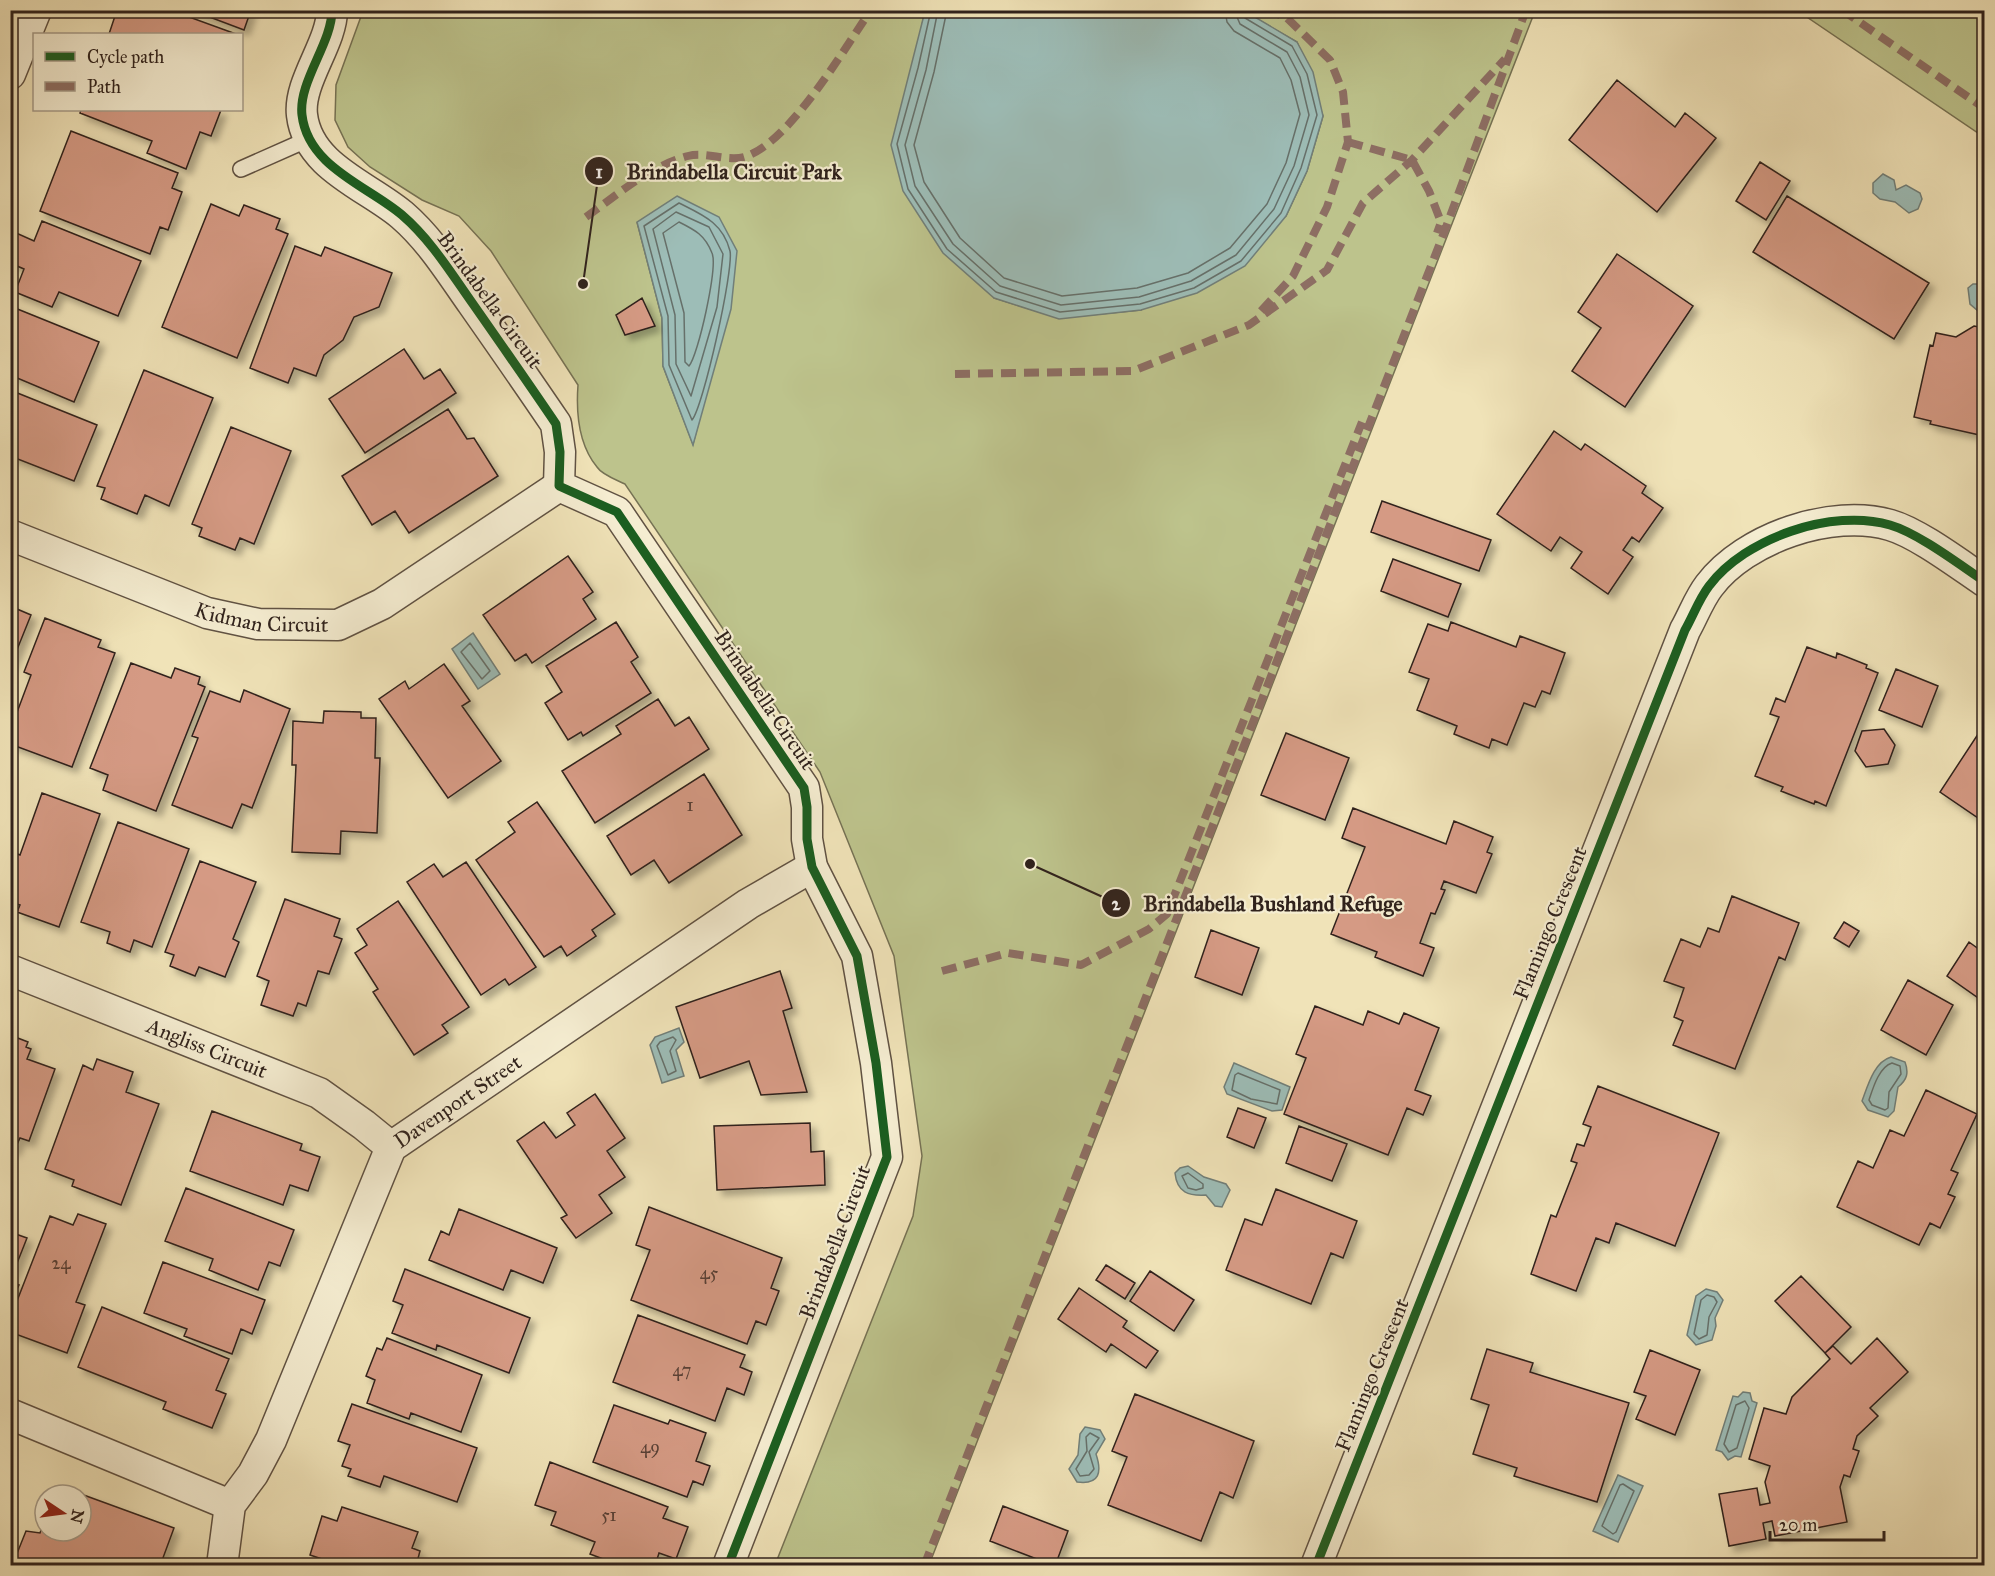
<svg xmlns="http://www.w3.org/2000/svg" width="1995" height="1576" font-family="'IM FELL Great Primer',serif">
<defs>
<filter id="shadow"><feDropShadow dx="5.5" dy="5.5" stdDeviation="3" flood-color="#0004"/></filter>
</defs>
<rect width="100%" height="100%" fill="#f0e3b8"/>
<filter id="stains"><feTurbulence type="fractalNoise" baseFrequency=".00333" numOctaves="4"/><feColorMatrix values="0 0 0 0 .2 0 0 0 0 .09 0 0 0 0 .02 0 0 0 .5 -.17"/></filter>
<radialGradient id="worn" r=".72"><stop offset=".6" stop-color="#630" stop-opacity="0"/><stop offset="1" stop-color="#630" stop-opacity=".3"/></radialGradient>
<path fill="#bdc38c" stroke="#767254" stroke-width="1.5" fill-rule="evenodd" d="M363 11H925L913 67 994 298 1059 318 1141 310 1286 216 1307 171 1323 116 1297 42 1243 11H1535L929 1565H775L913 1216 922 1156 894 956 820 772 625 484C617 480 602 475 597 467 579 445 576 412 578 385L491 251 459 216 422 200 370 167 348 147 335 120 336 85ZM637 222 718 349 693 444 663 366 662 318Z
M1798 11H1984V137Z"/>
<path fill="#9dbdb7" stroke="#717f79" stroke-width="1.5" d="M925 11 1243 10 1297 42 1313 72 1323 116 1307 171 1286 216 1245 266 1197 293 1141 310 1059 319 994 298 943 253 903 191 891 145Z
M1883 174 1894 180 1896 190 1906 185 1920 193 1922 199 1918 209 1909 213 1895 202 1880 199 1873 193V183Z
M677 196 719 217 737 251 731 309 693 445 663 366 662 318 637 222Z
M1973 284H1977L1984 290V324H1982L1978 311 1970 304 1968 288Z
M473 633 500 674 478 689 452 649Z
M679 1028 684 1042 676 1050 684 1076 662 1083 650 1045 655 1037Z
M1891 1057 1905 1062C1909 1073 1907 1080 1898 1087L1894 1111 1888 1117 1868 1110 1862 1101C1868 1085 1874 1062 1891 1057Z
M1234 1063 1290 1087 1282 1110 1272 1111 1227 1094 1224 1087Z
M1188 1166 1204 1177 1226 1184 1230 1190 1222 1207 1215 1206 1206 1195C1189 1196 1177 1193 1175 1173L1180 1168Z
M1706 1289 1717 1292 1723 1300 1715 1318 1716 1326 1712 1340 1696 1345 1687 1335 1696 1296Z
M1743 1392 1750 1393 1752 1401 1757 1403 1741 1457 1735 1456 1728 1460 1722 1452 1716 1450 1733 1396 1738 1397Z
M1085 1427 1100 1430 1105 1439 1096 1454C1102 1472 1100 1485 1077 1482L1069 1469 1078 1455 1080 1434Z
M1618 1475 1643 1486 1618 1542 1593 1531Z"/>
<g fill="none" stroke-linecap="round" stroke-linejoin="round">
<path stroke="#66706a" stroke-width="1.5" d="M931 10 918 68 897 144 908 189 947 249 996 292 1060 312 1140 304 1194 288 1241 261 1281 213 1301 168 1317 115 1307 74 1292 46 1245 18 1242 10
M938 10 926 70 905 145 915 186 953 244 1000 286 1061 305 1139 297 1191 281 1236 255 1274 209 1294 166 1309 115 1300 77 1287 52 1240 24 1234 10
M947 10 934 72 914 145 924 182 960 238 1004 278 1062 296 1137 288 1188 273 1230 248 1267 204 1286 163 1300 114 1291 80 1280 58 1234 31 1227 22 1225 10
M679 203C703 215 723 223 730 251 734 269 703 408 692 420L669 365 668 316 644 226Z
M676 212 709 227 723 254 717 307 691 396 676 364 675 315 653 229Z
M679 222C695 230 705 235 712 253 718 267 698 356 689 366L685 362 684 313 663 233Z
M470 643 490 671 482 679 461 652Z
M673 1037 676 1040 670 1051 676 1071 668 1075 657 1046 660 1042Z
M1892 1063 1900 1066 1901 1074 1889 1092 1888 1108 1885 1110 1872 1105 1869 1100C1873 1088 1879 1067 1892 1063Z
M1238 1073 1280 1090 1277 1104 1251 1099 1232 1090 1235 1075Z
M1188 1173 1203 1184V1188L1196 1190 1188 1188 1182 1176Z
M1707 1295 1714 1297 1717 1302 1709 1317 1707 1335 1699 1339 1694 1334 1701 1300Z
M1745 1401 1749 1408 1737 1448 1729 1452 1724 1444 1736 1405Z
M1090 1433 1099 1438 1089 1452 1094 1469 1089 1475 1080 1476 1076 1469 1087 1451 1086 1437Z
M1623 1484 1634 1491 1616 1532 1613 1534 1602 1526 1620 1485Z"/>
</g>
<path fill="#d59a84" stroke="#30221c" stroke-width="1.5" filter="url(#shadow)" d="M117 10H170L236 34H109Z
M191 10H251L244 30Z
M1617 80 1675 127 1685 113 1716 138 1657 212 1569 140Z
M81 110H221L211 136 200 132 186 169 147 153 152 141 80 113Z
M71 131 178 173 172 188 182 192 168 230 160 227 150 254 40 211Z
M1760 162 1790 181 1766 220 1736 201Z
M1787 196 1929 283 1894 339 1753 252Z
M211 204 239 216 244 205 280 219 276 229 288 234 237 358 162 327Z
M42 221 141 261 118 316 59 292 52 307 15 292 24 269 10 263V240L14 232 34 241Z
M295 246 321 256 325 247 392 273 379 307 354 317 343 340 324 355 316 376 294 368 288 383 250 368Z
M1617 254 1693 306 1625 407 1572 371 1601 328 1578 312Z
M642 298 655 326 625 335 616 315Z
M10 306 99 342 74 402 10 375Z
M1974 326 1984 328V436L1930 424 1931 421 1914 417 1930 345 1933 346 1936 333 1956 337Z
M404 349 424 379 440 369 456 393 365 453 329 399Z
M144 370 213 398 169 506 145 495 137 514 101 499 105 488 97 486Z
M10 390 97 425 74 481 10 456Z
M448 409 467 439 474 438 498 476 409 533 395 511 372 525 342 476Z
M231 427 291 451 254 544 240 538 235 550 199 536 202 528 192 524Z
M1554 431 1581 450 1585 444 1646 486 1642 493 1663 508 1639 542 1632 537 1623 550 1633 557 1608 594 1571 568 1582 552 1560 537 1551 551 1497 514Z
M1382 501 1491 540 1479 571 1371 532Z
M568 556 593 592 583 599 596 619 532 663 526 654 515 661 483 615Z
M1393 559 1461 584 1448 617 1381 591Z
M10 606 31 615 10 667Z
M45 618 101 640 98 647 115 653 72 767 10 744V731L31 675 24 672Z
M616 622 638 657 631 662 651 693 583 736 581 732 568 740 545 703 562 692 546 666Z
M1451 622 1516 647 1520 636 1565 653 1550 694 1542 691 1535 707 1524 703 1507 745 1492 739 1489 748 1454 734 1457 726 1417 710 1429 679 1409 672 1428 624 1448 631Z
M1807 647 1836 658 1837 653 1867 665 1866 668 1878 673 1826 806 1815 801 1814 804 1781 791 1783 787 1755 776 1779 717 1770 714 1776 698 1785 702Z
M131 663 171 678 175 668 200 677 198 684 205 687 156 811 103 790 108 775 90 768Z
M444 664 470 701 462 706 501 761 448 798 379 699 405 681 409 689Z
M1896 669 1938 686 1922 727 1879 710Z
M244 690 290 709 252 808 242 804 232 828 172 805 198 738 192 736 210 691 240 702Z
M658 699 675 726 689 717 709 749 595 823 562 771 621 734 616 726Z
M324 711 361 712V718H376L375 758H380L377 833 341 831 340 854 292 852 296 765H292L293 721 323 723Z
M1984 725V822L1940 792Z
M1884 729 1895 745 1888 764 1866 767 1855 751 1862 731Z
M1286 733 1349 758 1325 820 1261 795Z
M704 774 742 835 669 883 654 860 631 875 607 836Z
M42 793 100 814 59 927 17 912 20 905 10 902V851L20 855Z
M537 802 615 914 592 930 596 936 567 956 561 946 544 957 476 860 515 832 508 822Z
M1353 808 1446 844 1454 821 1493 837 1487 852 1492 854 1476 893 1444 881 1441 889 1445 890 1435 914 1431 913 1420 943 1434 948 1423 976 1375 957 1377 952 1331 934 1365 847 1342 838Z
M118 822 189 849 152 947 134 940 130 952 107 943 110 932 81 922Z
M200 861 256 882 233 939 239 942 225 977 199 967 195 976 170 966 174 955 165 952Z
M466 862 536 967 509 985 505 979 481 995 407 882 434 864 443 877Z
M1732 896 1799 923 1785 960 1779 957 1735 1069 1673 1045 1683 1021 1674 1017 1684 988 1664 981 1681 939 1700 947 1708 928 1719 932Z
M285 899 340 919 334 936 342 939 329 974 318 971 306 1006 298 1003 293 1016 261 1005 269 981 257 976Z
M398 901 469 1007 442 1025 448 1033 414 1055 373 992 378 989 355 953 367 945 357 929Z
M1844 922 1859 931 1849 947 1834 938Z
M1211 930 1259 948 1242 995 1195 977Z
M1969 942 1984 953V1002L1947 976Z
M780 971 792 1008 783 1011 807 1092 761 1095 749 1061 700 1078 676 1007Z
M1908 980 1953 1005 1926 1055 1881 1030Z
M1315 1006 1363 1025 1368 1011 1399 1024 1404 1013 1439 1028 1415 1090 1431 1096 1423 1115 1407 1108 1388 1155 1284 1114 1306 1058 1296 1054Z
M10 1035 28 1042 26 1047 31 1049 27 1059 55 1069 29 1141 20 1138 14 1151 10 1149Z
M97 1059 133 1072 126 1092 159 1104 121 1205 72 1186 74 1180 45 1169 83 1065 93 1070Z
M1598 1086 1719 1133 1675 1246 1616 1223 1609 1243 1596 1238 1576 1291 1531 1274 1551 1215 1556 1217 1577 1163 1571 1161 1577 1144 1584 1146 1591 1127 1583 1124Z
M1926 1090 1977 1114 1951 1170 1958 1173 1948 1194 1955 1197 1940 1228 1930 1223 1919 1245 1837 1207 1858 1161 1873 1168 1890 1130 1904 1136Z
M595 1094 625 1138 607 1151 625 1177 599 1195 612 1213 576 1238 561 1218 567 1215 517 1141 544 1122 556 1138 575 1125 567 1113Z
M1238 1108 1266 1118 1254 1148 1227 1137Z
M212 1111 302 1144 300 1150 320 1157 308 1191 290 1185 283 1205 190 1171Z
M810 1123 811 1152 824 1151 825 1185 717 1190 714 1126Z
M1299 1126 1347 1144 1332 1181 1286 1163Z
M186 1188 294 1230 280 1266 269 1262 258 1290 209 1270 213 1259 165 1241Z
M1276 1189 1357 1221 1343 1258 1331 1253 1311 1304 1226 1270 1245 1219 1262 1225Z
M649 1207 782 1258 771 1288 779 1291 766 1325 756 1321 747 1344 631 1300 650 1250 636 1245Z
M459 1209 557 1248 543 1283 511 1270 503 1290 429 1260 441 1231 449 1235Z
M78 1214 106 1224 76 1302 85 1305 67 1353 10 1332V1319L50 1216 73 1225Z
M10 1232 27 1238 10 1281Z
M163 1262 265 1300 252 1334 241 1329 232 1354 184 1336 187 1329 144 1313Z
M1106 1265 1135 1283 1125 1299 1096 1280Z
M405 1269 530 1318 509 1373 437 1345 436 1350 392 1333 403 1305 393 1301Z
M1150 1271 1194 1300 1174 1331 1130 1301Z
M1801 1276 1851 1327 1825 1353 1775 1301Z
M10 1282 19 1285 10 1305Z
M1079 1288 1127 1321 1123 1327 1158 1351 1146 1368 1111 1344 1106 1352 1058 1319Z
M102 1307 229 1359 216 1390 226 1394 212 1428 163 1409 166 1402 78 1367Z
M638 1315 745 1355 740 1367 752 1372 744 1395 727 1388 715 1421 613 1382Z
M387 1338 482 1375 461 1432 411 1413 409 1419 367 1403 375 1380 366 1376 377 1348 382 1350Z
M1877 1338 1908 1372 1870 1408 1878 1416 1857 1436 1853 1449 1859 1451 1850 1477 1844 1475 1840 1487 1847 1522 1775 1536 1772 1521 1763 1523 1766 1539 1729 1546 1719 1494 1757 1488 1760 1505 1770 1503 1765 1482 1770 1466 1749 1459 1764 1408 1786 1414 1792 1397 1830 1359 1825 1353 1833 1346 1851 1364Z
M1487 1349 1533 1363 1530 1372 1629 1403 1597 1502 1514 1476 1517 1468 1473 1454 1489 1405 1471 1399Z
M1650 1350 1700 1370 1675 1435 1636 1419 1646 1396 1634 1392Z
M1135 1394 1254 1441 1233 1498 1220 1492 1201 1541 1108 1505 1127 1457 1112 1451Z
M352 1404 477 1448 457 1502 384 1476 380 1487 348 1476 351 1469 342 1466 350 1445 338 1441Z
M614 1405 668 1424 670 1420 706 1433 696 1461 710 1466 703 1485 693 1481 687 1497 593 1462Z
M550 1462 668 1507 663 1518 688 1527 676 1559 659 1553 655 1566H610L611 1562 590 1554 595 1542 551 1525 556 1512 535 1505Z
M59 1486 174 1528 160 1566H12L26 1531 40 1533 45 1519V1531H81V1495H55Z
M1003 1506 1068 1531 1055 1566 990 1541Z
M342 1507 418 1532 412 1548 420 1551 416 1566H343L310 1555 322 1516 337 1521Z"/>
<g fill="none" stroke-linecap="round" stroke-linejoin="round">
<defs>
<path id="service" d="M241 169 311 138"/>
<g id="minor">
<path d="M332 10C332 43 298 82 302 115 308 167 368 186 402 215 431 240 451 273 473 304 501 344 529 384 556 424L560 452 559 486 617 512 804 788 807 807V839L812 867 857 956 876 1063 887 1157 728 1566"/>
<path d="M10 74 36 10"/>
<path id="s1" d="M10 535 207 613 258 624 338 625 382 604 559 486"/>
<path id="s2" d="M10 970 319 1093 364 1125 391 1147"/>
<path d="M10 1414 230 1505"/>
<path id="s3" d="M222 1566 230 1505 253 1474 271 1440 391 1147 748 904 812 867"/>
<path d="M1316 1566 1685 630C1693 616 1699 599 1709 586 1745 538 1832 508 1890 525 1918 533 1960 565 1984 581"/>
</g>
</defs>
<use href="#service" stroke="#605243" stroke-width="18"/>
<use href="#minor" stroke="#605243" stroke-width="33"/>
<use href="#service" stroke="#f5edd1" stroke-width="15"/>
<use href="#minor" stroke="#f5edd1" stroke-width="30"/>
<path stroke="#8d6e63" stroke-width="8" stroke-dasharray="15 8" stroke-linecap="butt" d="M1842 10 1984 108
M1348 142 1412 160 1429 191 1441 222 1437 233
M586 217C617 195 650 166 688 156 706 151 730 163 747 156 791 140 844 49 871 10
M1261 311 1293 276 1327 207 1348 142 1343 92 1330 60 1287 18 1269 10
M955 374 1133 371 1249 325 1327 270 1363 203 1412 160 1505 59
M942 971 1008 953 1081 965 1149 929 1167 914 1362 422
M924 1566 1445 230 1526 10"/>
<defs>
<path id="cycleway" d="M332 10C332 43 298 82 302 115 308 167 368 186 402 215 431 240 451 273 473 304 501 344 529 384 556 424L560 452 559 486 617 512 804 788 807 807V839L812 867 857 956 876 1063 887 1157 728 1566
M1316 1566 1685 630C1693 616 1699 599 1709 586 1745 538 1832 508 1890 525 1918 533 1960 565 1984 581"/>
</defs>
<use href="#cycleway" stroke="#f5edd1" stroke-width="13"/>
<use href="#cycleway" stroke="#1b5e20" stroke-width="9"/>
</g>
<g text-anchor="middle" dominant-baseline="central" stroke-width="4.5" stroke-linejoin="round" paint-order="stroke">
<g font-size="18" fill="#594036">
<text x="690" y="805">1</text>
<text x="61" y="1263">24</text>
<text x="709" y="1273">45</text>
<text x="682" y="1370">47</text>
<text x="650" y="1447">49</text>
<text x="609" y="1515">51</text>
</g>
<g font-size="21" fill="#30221c" stroke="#f5edd1">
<text transform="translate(490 300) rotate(54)">Brindabella Circuit</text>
<text stroke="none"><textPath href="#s1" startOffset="267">Kidman Circuit</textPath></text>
<text transform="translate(765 700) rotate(56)">Brindabella Circuit</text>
<text transform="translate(1550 923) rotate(-68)">Flamingo Crescent</text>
<text stroke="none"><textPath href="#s2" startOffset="212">Angliss Circuit</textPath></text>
<text stroke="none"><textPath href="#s3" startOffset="536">Davenport Street</textPath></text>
<text transform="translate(835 1242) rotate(-69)">Brindabella Circuit</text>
<text transform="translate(1372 1375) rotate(-68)">Flamingo Crescent</text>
</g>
</g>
<path fill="none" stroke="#30221c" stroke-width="2" d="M583 284L599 171M1030 864L1116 903"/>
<g fill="#30221c" stroke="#f5edd1" stroke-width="2">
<circle cx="583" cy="284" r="6"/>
<circle cx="1030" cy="864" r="6"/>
<circle cx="599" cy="171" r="15"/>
<circle cx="1116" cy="903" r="15"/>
</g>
<g font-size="18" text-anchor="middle" font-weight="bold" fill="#fff">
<text x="599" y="178">1</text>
<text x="1116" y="910">2</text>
</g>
<g font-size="22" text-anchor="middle" font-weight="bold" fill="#30221c" stroke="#f5edd1" stroke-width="4.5" stroke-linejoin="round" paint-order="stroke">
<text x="734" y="179">Brindabella Circuit Park</text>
<text x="1273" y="911">Brindabella Bushland Refuge</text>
</g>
<rect width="1995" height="1576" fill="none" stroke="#f0e3b8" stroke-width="36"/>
<rect x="12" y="12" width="1971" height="1552" fill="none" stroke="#30221c" stroke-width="3"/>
<rect x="18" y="18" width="1959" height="1540" fill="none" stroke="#30221c" stroke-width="1.5"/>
<rect x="33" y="33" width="210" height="78" fill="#f5edd1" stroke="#a69c89" stroke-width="1.5"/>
<rect x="45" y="52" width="30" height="9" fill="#1b5e20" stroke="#a69c89" stroke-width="1.5"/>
<text x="87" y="63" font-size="18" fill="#30221c">Cycle path</text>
<rect x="45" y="82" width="30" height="9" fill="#8d6e63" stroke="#a69c89" stroke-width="1.5"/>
<text x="87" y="93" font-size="18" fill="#30221c">Path</text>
<g transform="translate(63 1513) rotate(103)"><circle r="28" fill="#f5edd1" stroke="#a69c89" stroke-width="1.5"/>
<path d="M0-4.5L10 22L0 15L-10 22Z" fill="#8f2418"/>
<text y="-9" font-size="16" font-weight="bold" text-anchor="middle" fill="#30221c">N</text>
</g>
<path d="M1770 1531v9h114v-9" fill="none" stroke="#30221c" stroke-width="3"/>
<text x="1779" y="1531" font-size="18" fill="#30221c" stroke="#f5edd1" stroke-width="4.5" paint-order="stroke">20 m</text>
<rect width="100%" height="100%" filter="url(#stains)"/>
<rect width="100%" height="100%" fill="url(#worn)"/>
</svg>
